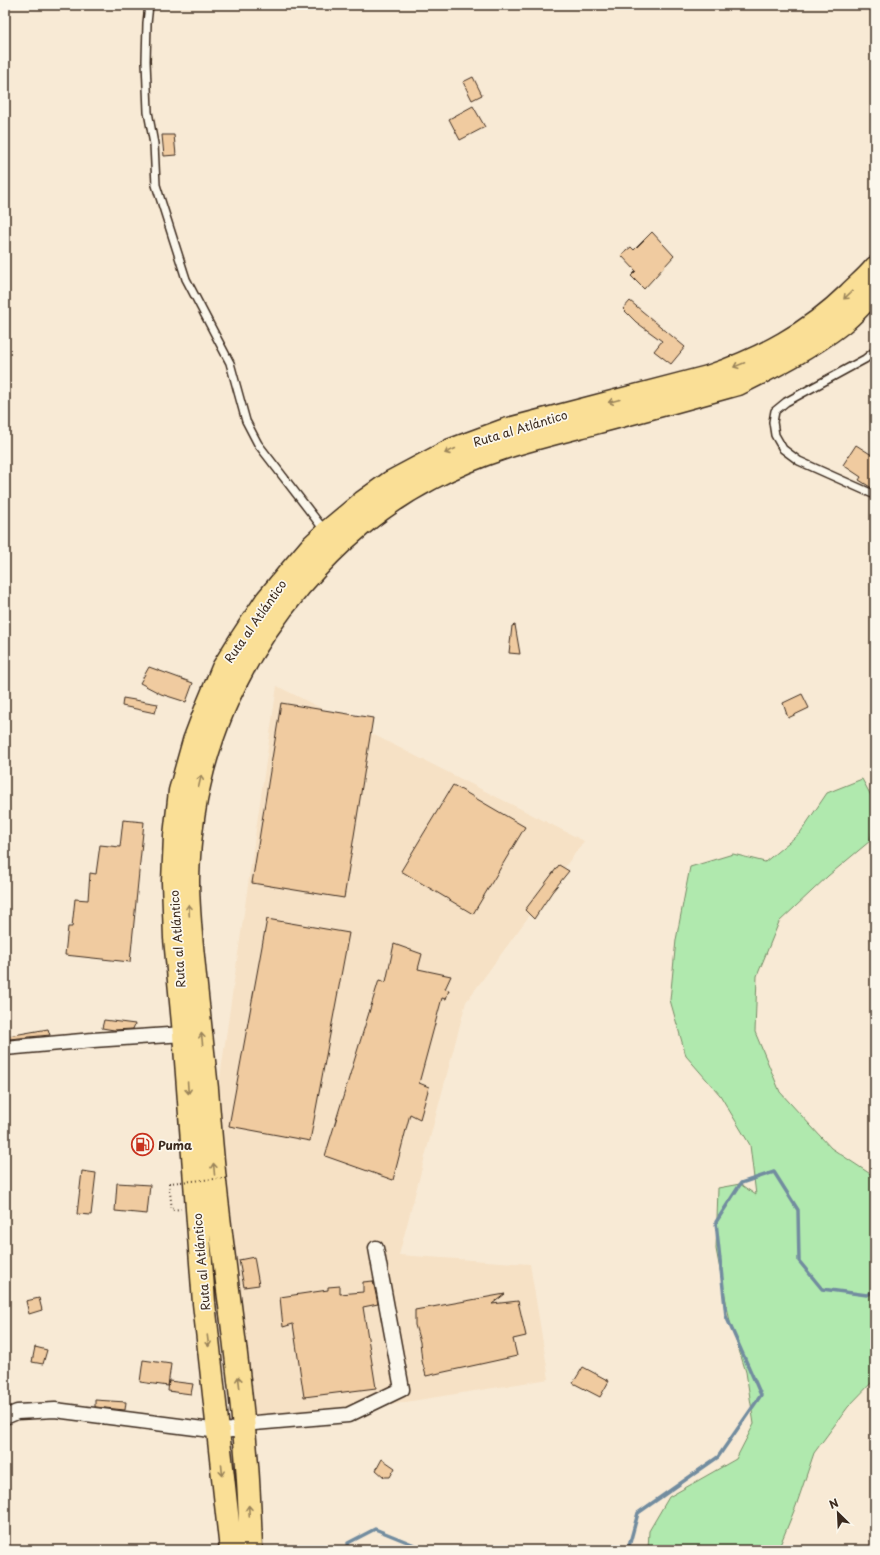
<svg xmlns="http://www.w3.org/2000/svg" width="880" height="1555" font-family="'Playpen Sans',sans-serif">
<rect width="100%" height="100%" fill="#f8ead5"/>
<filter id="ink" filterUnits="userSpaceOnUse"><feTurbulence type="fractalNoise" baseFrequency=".025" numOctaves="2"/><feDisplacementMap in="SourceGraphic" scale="8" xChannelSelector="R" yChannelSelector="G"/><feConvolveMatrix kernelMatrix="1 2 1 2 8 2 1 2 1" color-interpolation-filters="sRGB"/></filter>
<g filter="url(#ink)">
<path fill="#f6e1c5" d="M277 686 584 841 466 1002 399 1255 530 1264 549 1379 249 1427 215 1112Z"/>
<path fill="#b0e9ae" stroke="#768a66" d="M862 779 875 803V821L870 841 828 876 779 922 757 976 755 1032 780 1092 831 1148 875 1177V1379L848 1407 814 1453 796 1506 778 1550H648L649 1531 669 1497 736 1459 754 1424 746 1372 730 1322 716 1249 718 1188 740 1184 756 1195 750 1145 720 1095 686 1056 670 1000 676 940 690 867 733 854 765 862 800 833 827 793Z"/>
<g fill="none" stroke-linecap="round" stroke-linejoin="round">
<path stroke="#728c9f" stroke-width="3.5" d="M349 1550 348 1543 375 1529 412 1544 421 1550
M628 1550 638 1513 718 1457 761 1395 726 1316 716 1222 741 1183 774 1172 798 1210 799 1261 822 1289 867 1295 875 1291"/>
</g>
<path fill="#f0cba0" stroke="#3b2a1e" d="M473 77 482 95 472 100 463 82Z
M473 106 485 127 460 140 449 119Z
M162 135H174L176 155 164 156Z
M652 232 674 256 644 289 631 276 636 271 621 255 631 247 634 250Z
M630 301 685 347 671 364 654 351 662 341 636 322 623 309Z
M856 445 875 457V490L859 480 861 477 843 465Z
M515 625 520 654 509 653 512 626Z
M149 667 193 683 186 702 161 694 140 683Z
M802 694 809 708 788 718 783 703Z
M123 698 158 704 155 713 122 706Z
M281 703 373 718 344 898 252 883Z
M453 785 525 827 473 914 401 871Z
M123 820 144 822 130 962 65 955 68 927H72L75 899 88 900 90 873 96 874 100 845 120 847Z
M559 865 569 871 552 892 534 919 525 910Z
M267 919 349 933 310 1141 229 1126Z
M394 944 422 954 418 969 451 976 445 989 449 990 446 999 442 998 419 1083 429 1087 420 1119 410 1114 393 1180 325 1156 379 980 386 982Z
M104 1020 135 1024 133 1029 114 1030 102 1028Z
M48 1029 50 1035 9 1039 8 1036Z
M82 1171 96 1173 91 1215 77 1214Z
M117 1183 150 1185 147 1214 115 1211Z
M254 1257 259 1285 244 1287 239 1260Z
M373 1281 378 1304 363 1307 376 1388 304 1397 293 1324 283 1327 280 1297 328 1290V1287L340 1286V1294L363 1292V1282Z
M505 1294 492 1304 518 1301 526 1336 513 1339 517 1356 426 1376 422 1361 420 1342 415 1325V1310Z
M39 1298 42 1310 29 1314 26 1301Z
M35 1347 47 1350 43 1364 32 1362Z
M143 1360 171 1364 168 1386 140 1382Z
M583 1367 609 1381 600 1397 573 1383Z
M169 1381 193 1384 191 1394 168 1391Z
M95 1400 126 1402 125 1410 95 1407Z
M382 1459 395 1468 390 1477H384L376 1470Z"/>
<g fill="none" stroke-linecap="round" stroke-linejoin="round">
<defs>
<path id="service" d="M149 5 147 23 146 61 148 112 154 144 156 185 186 279 230 363 246 421 258 444 325 531
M875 351 865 359 786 402 775 411 773 422 775 435 783 449 799 461 875 495"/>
<path id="minor" d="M5 1048 93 1040 184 1034
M5 1417 17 1412 55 1410 219 1431 233 1430 244 1424 348 1415 402 1389 376 1248"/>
<path id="trunk" d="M231 1550 204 1303 184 1034 175 938 173 882 175 836 180 791 194 741 208 704 223 668 241 639 266 601 289 573 311 547 327 532 363 502 391 482 451 450 505 430 708 377C763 358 808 334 849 294 858 285 868 277 875 268
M251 1550C250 1518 249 1485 246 1453 240 1371 227 1289 218 1208 213 1168 210 1128 207 1089 203 1051 199 1014 195 977 192 945 188 913 188 880 190 769 228 671 300 586 339 541 378 506 432 478 482 451 532 439 587 425 637 412 688 398 738 384 775 366 810 348 842 323 854 314 864 301 875 291"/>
</defs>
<use href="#service" stroke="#3b2a1e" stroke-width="10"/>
<use href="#minor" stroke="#3b2a1e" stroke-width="17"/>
<use href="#trunk" stroke="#3b2a1e" stroke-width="25"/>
<path stroke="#3b2a1e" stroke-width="2" stroke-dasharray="1 3" stroke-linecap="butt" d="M169 1183 172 1210 181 1209"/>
<use href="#service" stroke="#fbf7ec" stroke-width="7"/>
<use href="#minor" stroke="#fbf7ec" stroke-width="14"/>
<use href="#trunk" stroke="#fadf96" stroke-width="22"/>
<path stroke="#3b2a1e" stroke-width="2" stroke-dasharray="1 3" stroke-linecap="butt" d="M169 1183 226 1178"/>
</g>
<defs><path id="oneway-shaft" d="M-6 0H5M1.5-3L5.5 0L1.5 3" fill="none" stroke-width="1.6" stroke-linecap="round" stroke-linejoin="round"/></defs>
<g stroke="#9a845a">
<use href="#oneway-shaft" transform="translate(848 295) rotate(136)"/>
<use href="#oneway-shaft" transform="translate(739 365) rotate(158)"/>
<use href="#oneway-shaft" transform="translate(614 401) rotate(166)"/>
<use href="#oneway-shaft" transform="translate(450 451) rotate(155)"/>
<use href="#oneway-shaft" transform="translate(200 781) rotate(-77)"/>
<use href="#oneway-shaft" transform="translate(189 910) rotate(-93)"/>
<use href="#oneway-shaft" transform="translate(202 1039) rotate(-96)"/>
<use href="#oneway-shaft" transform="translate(188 1088) rotate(86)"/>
<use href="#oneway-shaft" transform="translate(214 1169) rotate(-95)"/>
<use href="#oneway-shaft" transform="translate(208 1341) rotate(83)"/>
<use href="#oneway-shaft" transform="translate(239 1382) rotate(-97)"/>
<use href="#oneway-shaft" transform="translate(222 1470) rotate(84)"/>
<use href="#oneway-shaft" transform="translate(249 1511) rotate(-93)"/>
</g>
</g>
<defs>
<symbol id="fuel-ring" viewBox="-11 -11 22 22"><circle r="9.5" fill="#fbf7ec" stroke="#c8321e" stroke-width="1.5"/><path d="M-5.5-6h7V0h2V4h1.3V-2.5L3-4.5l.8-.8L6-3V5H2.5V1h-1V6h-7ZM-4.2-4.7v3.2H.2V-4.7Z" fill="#c8321e"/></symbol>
</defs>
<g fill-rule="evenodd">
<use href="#fuel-ring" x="130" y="1132" width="25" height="25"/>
</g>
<g text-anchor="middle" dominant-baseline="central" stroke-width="3.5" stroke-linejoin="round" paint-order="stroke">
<g font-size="12" fill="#3b2a1e" stroke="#fbf7ec">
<text transform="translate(520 428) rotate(-17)">Ruta al Atlántico</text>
<text transform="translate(255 621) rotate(-55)">Ruta al Atlántico</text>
<text transform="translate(177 939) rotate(-94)">Ruta al Atlántico</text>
<text transform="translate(201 1262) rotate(-95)">Ruta al Atlántico</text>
</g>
<g font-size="12" font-weight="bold" fill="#3b2a1e" stroke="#fbf7ec" text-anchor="start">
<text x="158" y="1145">Puma</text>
</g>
</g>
<rect width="880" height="1555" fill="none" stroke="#fbf7ec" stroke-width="20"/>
<rect x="10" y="10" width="860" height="1535" fill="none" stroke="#3b2a1e" stroke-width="1.5" filter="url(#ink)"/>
<g transform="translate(838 1513) rotate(336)" stroke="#fbf7ec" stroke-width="3" paint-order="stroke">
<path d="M0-3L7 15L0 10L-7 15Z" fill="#3b2a1e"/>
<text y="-6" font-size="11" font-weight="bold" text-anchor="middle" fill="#3b2a1e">N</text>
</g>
</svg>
